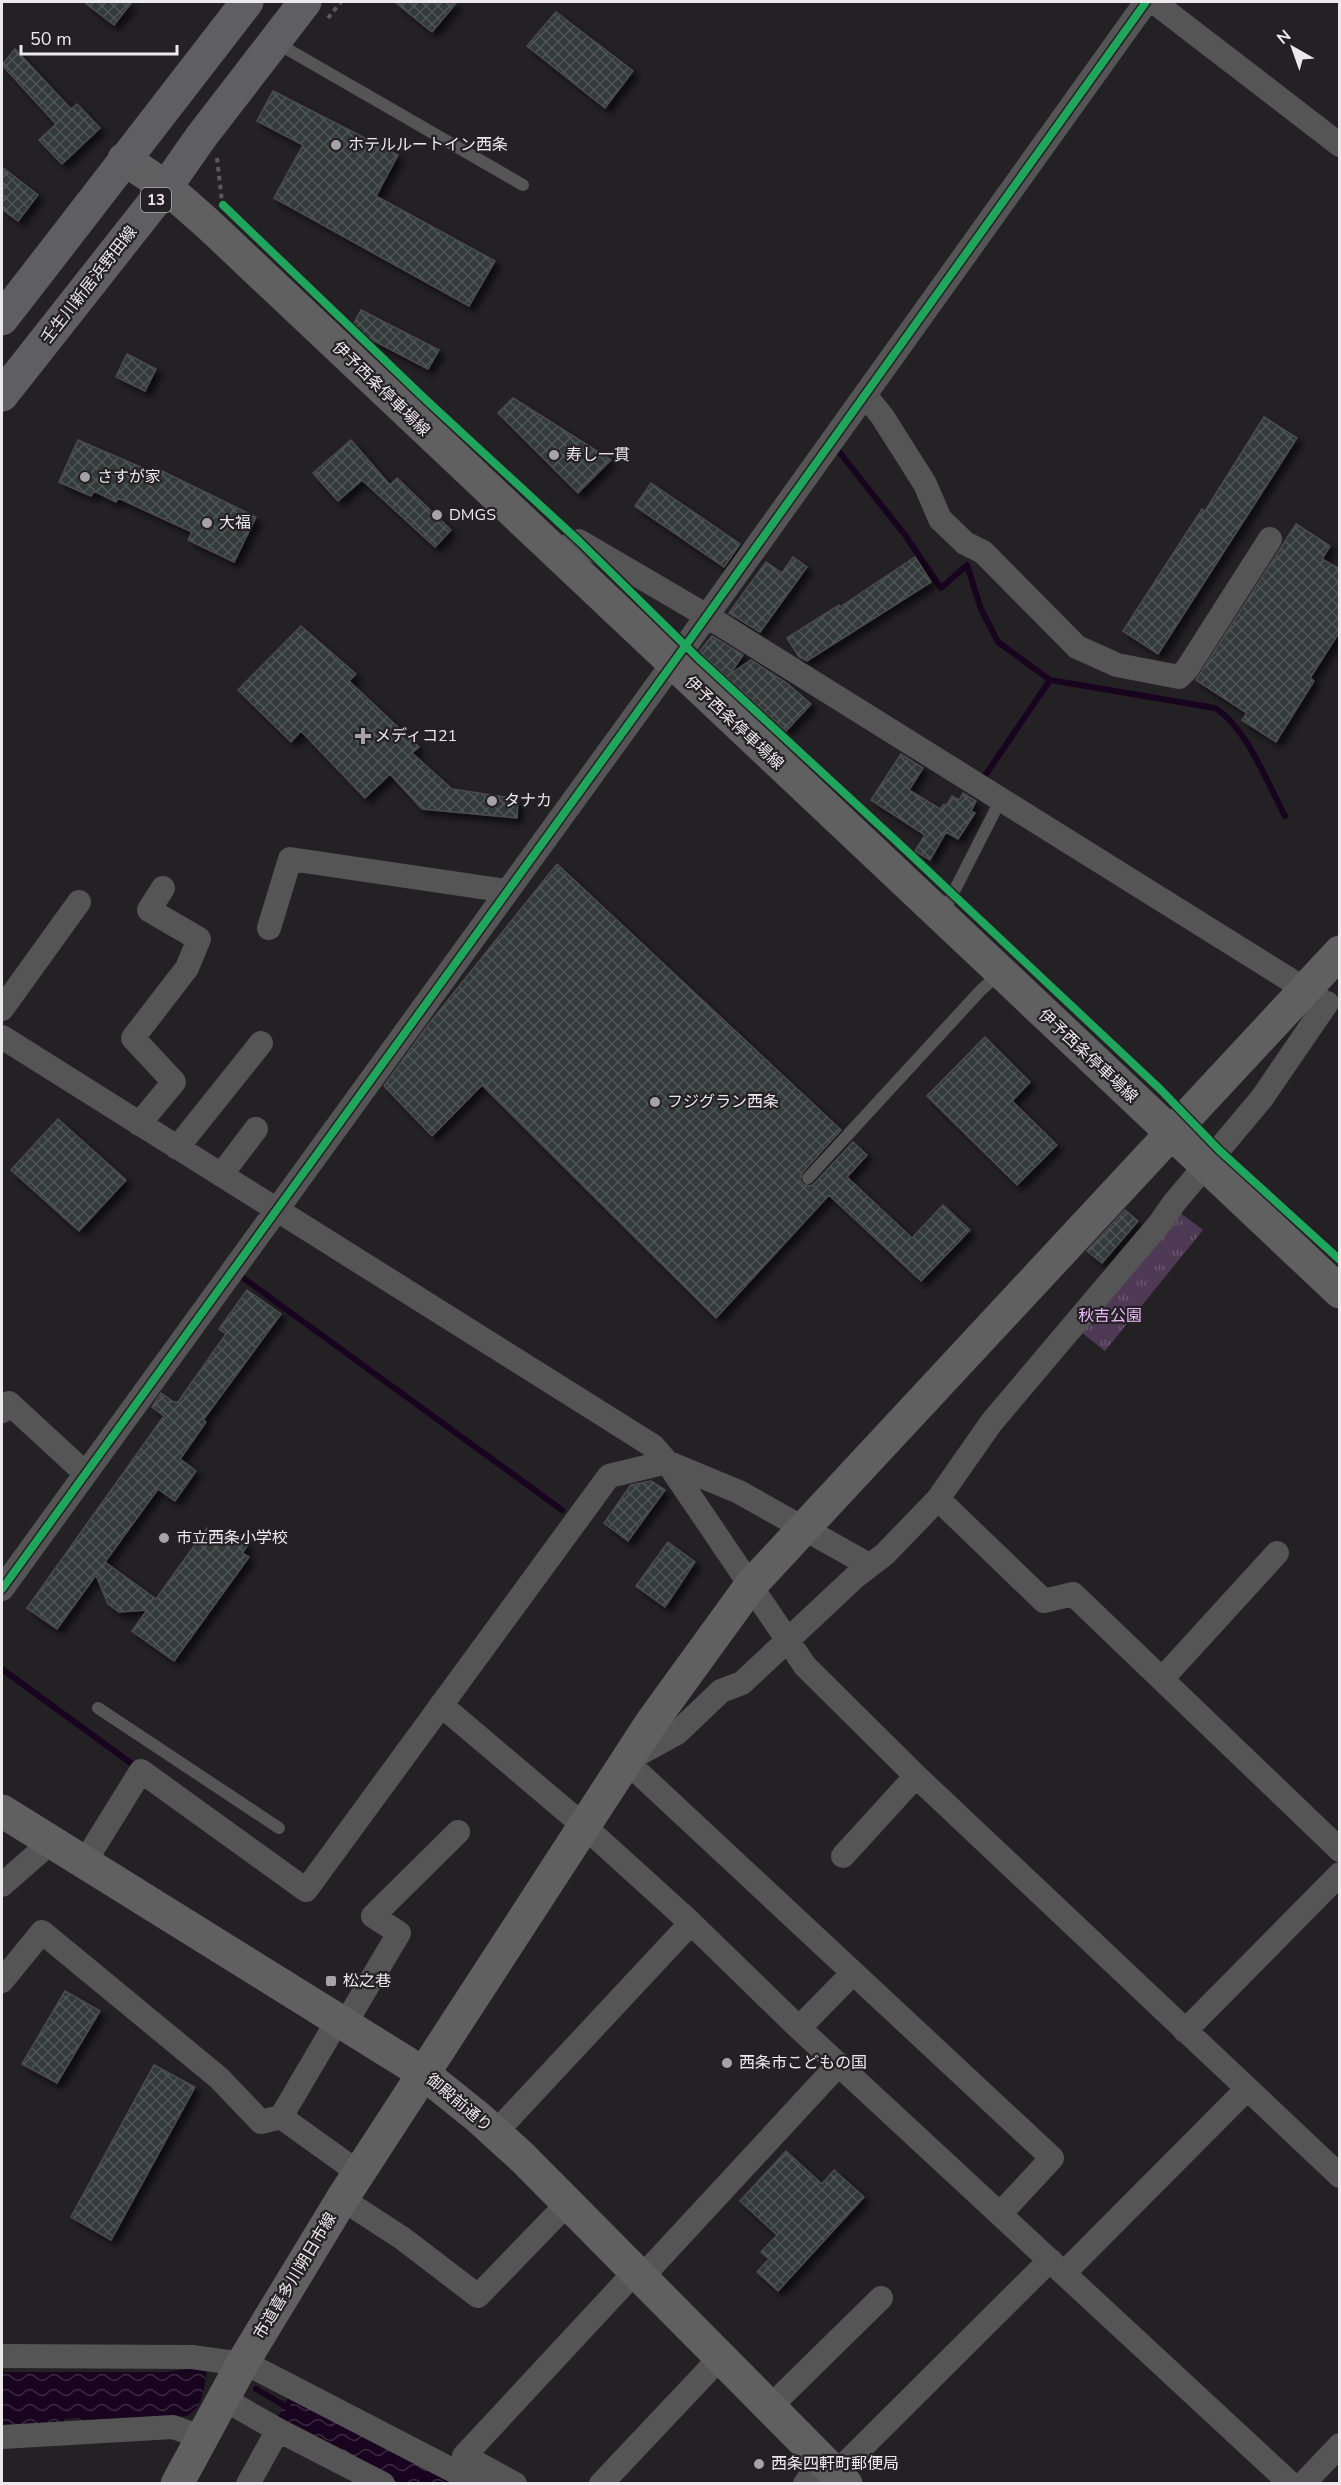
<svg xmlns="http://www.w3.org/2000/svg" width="1341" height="2485" font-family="'Nunito Sans','Noto Sans JP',sans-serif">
<defs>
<pattern id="grass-tufts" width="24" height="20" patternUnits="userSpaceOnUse" patternTransform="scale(1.5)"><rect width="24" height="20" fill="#4f3a55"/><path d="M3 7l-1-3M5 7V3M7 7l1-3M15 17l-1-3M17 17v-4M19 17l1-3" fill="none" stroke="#68566e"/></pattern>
<pattern id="water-waves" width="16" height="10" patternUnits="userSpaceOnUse" patternTransform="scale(1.5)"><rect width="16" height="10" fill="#18041e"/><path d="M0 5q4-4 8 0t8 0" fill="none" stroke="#3a293f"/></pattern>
<pattern id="building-cross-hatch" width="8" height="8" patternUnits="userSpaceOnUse" patternTransform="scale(1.5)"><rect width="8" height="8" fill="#333a39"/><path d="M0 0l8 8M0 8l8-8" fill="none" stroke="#515656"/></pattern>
<filter id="shadow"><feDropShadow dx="5.5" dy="5.5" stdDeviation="3" flood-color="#0009"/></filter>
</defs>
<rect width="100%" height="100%" fill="#232124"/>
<path fill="url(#grass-tufts)" d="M1175 1209 1203 1230 1105 1351 1077 1329Z"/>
<path fill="url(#water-waves)" d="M197 2368 206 2370 207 2373C203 2390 204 2406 187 2416L81 2424 80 2418 64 2419V2425L2 2426V2372H165Z
M289 2396 456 2483H392L275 2422Z"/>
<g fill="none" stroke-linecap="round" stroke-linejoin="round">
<path stroke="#18041e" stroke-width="6" d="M840 453 905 535 941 588 967 565 981 609 998 642 1050 680 1215 708C1246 727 1268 784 1285 816
M982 780 1050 680
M237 1278 239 1275 562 1510
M2 1669 132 1764
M256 2389 290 2409"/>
</g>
<path fill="url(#building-cross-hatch)" stroke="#4c4c4e" stroke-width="1.5" filter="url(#shadow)" d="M84 2H132L114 25Z
M395 2H457L432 32Z
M556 12 633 71 605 108 527 46Z
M15 49 71 109 77 104 100 128 62 164 39 140 56 124 2 65Z
M273 91 398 155 376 196 495 261 469 306 274 198 303 145 257 121Z
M2 167 38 195 18 221 2 209Z
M361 310 439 350 428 369 351 329Z
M127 354 156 369 145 391 116 377Z
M513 398 611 460 578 493 498 413Z
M1264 417 1297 438 1158 654 1123 631 1202 509 1205 511Z
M78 440 154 473 156 468 256 517 234 562 188 540 192 532 118 498 116 502 94 491 91 496 59 482Z
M351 440 390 485 397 478 451 530 435 547 362 480 338 501 313 473Z
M651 483 740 544 724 567 635 506Z
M1296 524 1330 546 1322 559 1340 569V631L1310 678 1314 681 1276 742 1242 720 1247 713 1196 680Z
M793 557 807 567 760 632 729 613 766 562 782 573Z
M915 557 931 582 807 661 799 657 787 638 839 605 840 607Z
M301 626 356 674 349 681 419 747 412 753 452 789 518 799 517 818 422 809 390 774 365 798 301 731 291 742 238 690Z
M712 636 743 655 730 674 751 660 788 684 811 704 786 731 699 652Z
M901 754 923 768 909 790 940 809 944 804 946 806 952 796 959 800 963 793 976 801 971 811 975 813 958 839 946 832 930 860 915 851 925 835 871 800Z
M557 864 841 1130 802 1173 800 1180 803 1184 810 1186 814 1184 853 1142 867 1155 847 1177 912 1238 943 1205 970 1230 921 1281 829 1195 716 1318 482 1085 432 1136 384 1086 428 1025Z
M985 1037 1030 1082 1012 1101 1057 1145 1017 1185 927 1096Z
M58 1119 126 1180 79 1231 11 1170Z
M1125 1210 1138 1221 1102 1263 1087 1251Z
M247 1290 281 1314 203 1420 206 1422 180 1459 196 1471 175 1501 158 1489 105 1562 156 1599 207 1528 222 1538 227 1530 248 1545 242 1553 249 1557 174 1661 132 1631 147 1610 119 1612 108 1604 96 1575 57 1629 27 1608 164 1416 152 1407 161 1393 174 1402H178L226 1334 219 1329Z
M651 1481 665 1490 628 1541 604 1523 631 1485Z
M668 1542 695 1562 665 1607 636 1586Z
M65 1991 100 2011 57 2083 22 2064Z
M154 2065 195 2087 111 2240 71 2217Z
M786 2151 822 2184 834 2170 864 2197 778 2291 757 2272 769 2259 761 2252 777 2235 740 2201Z"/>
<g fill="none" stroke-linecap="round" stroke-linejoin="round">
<path stroke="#5a5a5b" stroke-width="4" stroke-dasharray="4.5 4.5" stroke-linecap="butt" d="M328 18 341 2
M217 158 222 202"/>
<path stroke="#555" stroke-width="12" d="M275 42 523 185
M943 913 1001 799
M808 1178 981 990 999 974
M98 1708 279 1828"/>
<path stroke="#555" stroke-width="24" d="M1154 2 1340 145
M865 395 882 416 925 484 940 519 965 543 983 552 1077 647 1117 665 1179 677 1187 669 1270 539
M553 552 579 541 707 616 1319 998
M269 928 290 859 507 891
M2 1009 79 902
M2 1037 653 1446 667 1462 805 1666 916 1776 1340 2176
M139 1124 174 1082 133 1038 187 968 199 939 149 910 163 888
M177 1148 261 1043
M221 1175 256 1129
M2 1411 9 1403 85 1473
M938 1499 1044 1601 1073 1594 1340 1850
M2 1589 686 645 1146 2
M1162 1679 1277 1553
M441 1705 584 1826 691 1923 799 2028 1291 2484
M843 1856 916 1776
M84 1863 141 1771 306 1890 609 1476 667 1462 739 1492 869 1565
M2 1885 51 1842
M2 1981 42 1932 219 2078 261 2122 281 2117 338 2020
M345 2024 399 1933 373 1916 458 1832
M799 2028 852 1974
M1185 2031 1340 1874
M281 2117 359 2173
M495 2133 691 1923
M342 2199 402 2238 478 2296 568 2203
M1000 2214 1052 2158 626 1761 677 1733 721 1691 742 1683 855 1577 885 1554 938 1499 991 1423 1160 1223 1174 1203 1262 1098 1327 1003
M1064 2273 1247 2089
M641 2278 839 2064
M2 2356 192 2357 242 2364 257 2369 479 2484
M224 2399 278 2430 383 2484
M769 2408 881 2298
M2 2437 173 2427 201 2437
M835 2474 1050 2260
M248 2484 278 2430
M515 2484 464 2456 635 2272
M601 2484 720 2358
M805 2484 822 2461
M1303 2484 1340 2445"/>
<path stroke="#616061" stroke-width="33" d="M124 159 166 187 207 223 1340 1292
M2 1811 423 2073 479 2118 523 2158 846 2484
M177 2484 242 2364 342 2199 651 1723 751 1585 1340 952"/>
<path stroke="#5f5e60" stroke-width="33" d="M2 319 247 2
M2 395 166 187 201 137 305 2"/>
<defs>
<path id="cycleway" d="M223 205 424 398 579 541 699 659 893 838 1160 1089 1219 1150 1340 1260
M2 1589 686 645 1146 2"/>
</defs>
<use href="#cycleway" stroke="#242025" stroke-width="11"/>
<use href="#cycleway" stroke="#20a55d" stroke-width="8"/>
</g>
<g fill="#a6a3a6" stroke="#242025" stroke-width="2">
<circle cx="336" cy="145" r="6"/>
<circle cx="554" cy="455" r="6"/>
<circle cx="85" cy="477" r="6"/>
<circle cx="437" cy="515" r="6"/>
<circle cx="207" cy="523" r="6"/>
<path d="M360 727h6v6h6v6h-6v6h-6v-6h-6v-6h6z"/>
<circle cx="492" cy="801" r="6"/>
<circle cx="655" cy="1102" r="6"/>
<circle cx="164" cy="1538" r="6"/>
<rect x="325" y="1975" width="12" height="12" rx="3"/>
<circle cx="727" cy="2063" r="6"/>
<circle cx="759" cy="2464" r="6"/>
</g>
<g text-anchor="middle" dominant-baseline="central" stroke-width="4.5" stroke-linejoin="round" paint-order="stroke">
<rect fill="#242025" stroke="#b0adb0" stroke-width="1.5" x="141" y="188" width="30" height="24" rx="4.5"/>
<g font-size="15" font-weight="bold" fill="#ece9ec">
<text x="156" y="200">13</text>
</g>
<g font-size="16" fill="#ece9ec" stroke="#242025" text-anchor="start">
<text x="348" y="145">ホテルルートイン西条</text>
<text x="566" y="455">寿し一貫</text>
<text x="97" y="477">さすが家</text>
<text x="449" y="515">DMGS</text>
<text x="219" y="523">大福</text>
<text x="375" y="736">メディコ21</text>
<text x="504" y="801">タナカ</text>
<text x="667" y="1102">フジグラン西条</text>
<text x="176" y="1538">市立西条小学校</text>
<text x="343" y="1981">松之巷</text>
<text x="739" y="2063">西条市こどもの国</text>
<text x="771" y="2464">西条四軒町郵便局</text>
</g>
<g font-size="16" fill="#ece9ec" stroke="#242025">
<text transform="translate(89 285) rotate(-52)">壬生川新居浜野田線</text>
<text transform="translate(381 389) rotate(44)">伊予西条停車場線</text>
<text transform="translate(734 723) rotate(43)">伊予西条停車場線</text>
<text transform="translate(1088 1056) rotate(43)">伊予西条停車場線</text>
<text transform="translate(459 2103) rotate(40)">御殿前通り</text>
<text transform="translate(295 2276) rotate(-59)">市道喜多川朔日市線</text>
</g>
<g font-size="16" fill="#ebbaf8" stroke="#242025">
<text x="1110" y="1316">秋吉公園</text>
</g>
</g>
<rect width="1341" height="2485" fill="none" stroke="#ece9ec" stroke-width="6"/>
<g transform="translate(1293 48) rotate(320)" stroke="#242025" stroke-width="4.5" paint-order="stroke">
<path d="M0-4.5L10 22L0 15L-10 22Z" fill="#ece9ec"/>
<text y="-9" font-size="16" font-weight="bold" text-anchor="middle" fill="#ece9ec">N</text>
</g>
<path d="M21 45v9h156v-9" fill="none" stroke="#ece9ec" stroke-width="3"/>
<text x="30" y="45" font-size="18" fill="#ece9ec" stroke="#242025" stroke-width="4.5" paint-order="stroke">50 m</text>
</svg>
